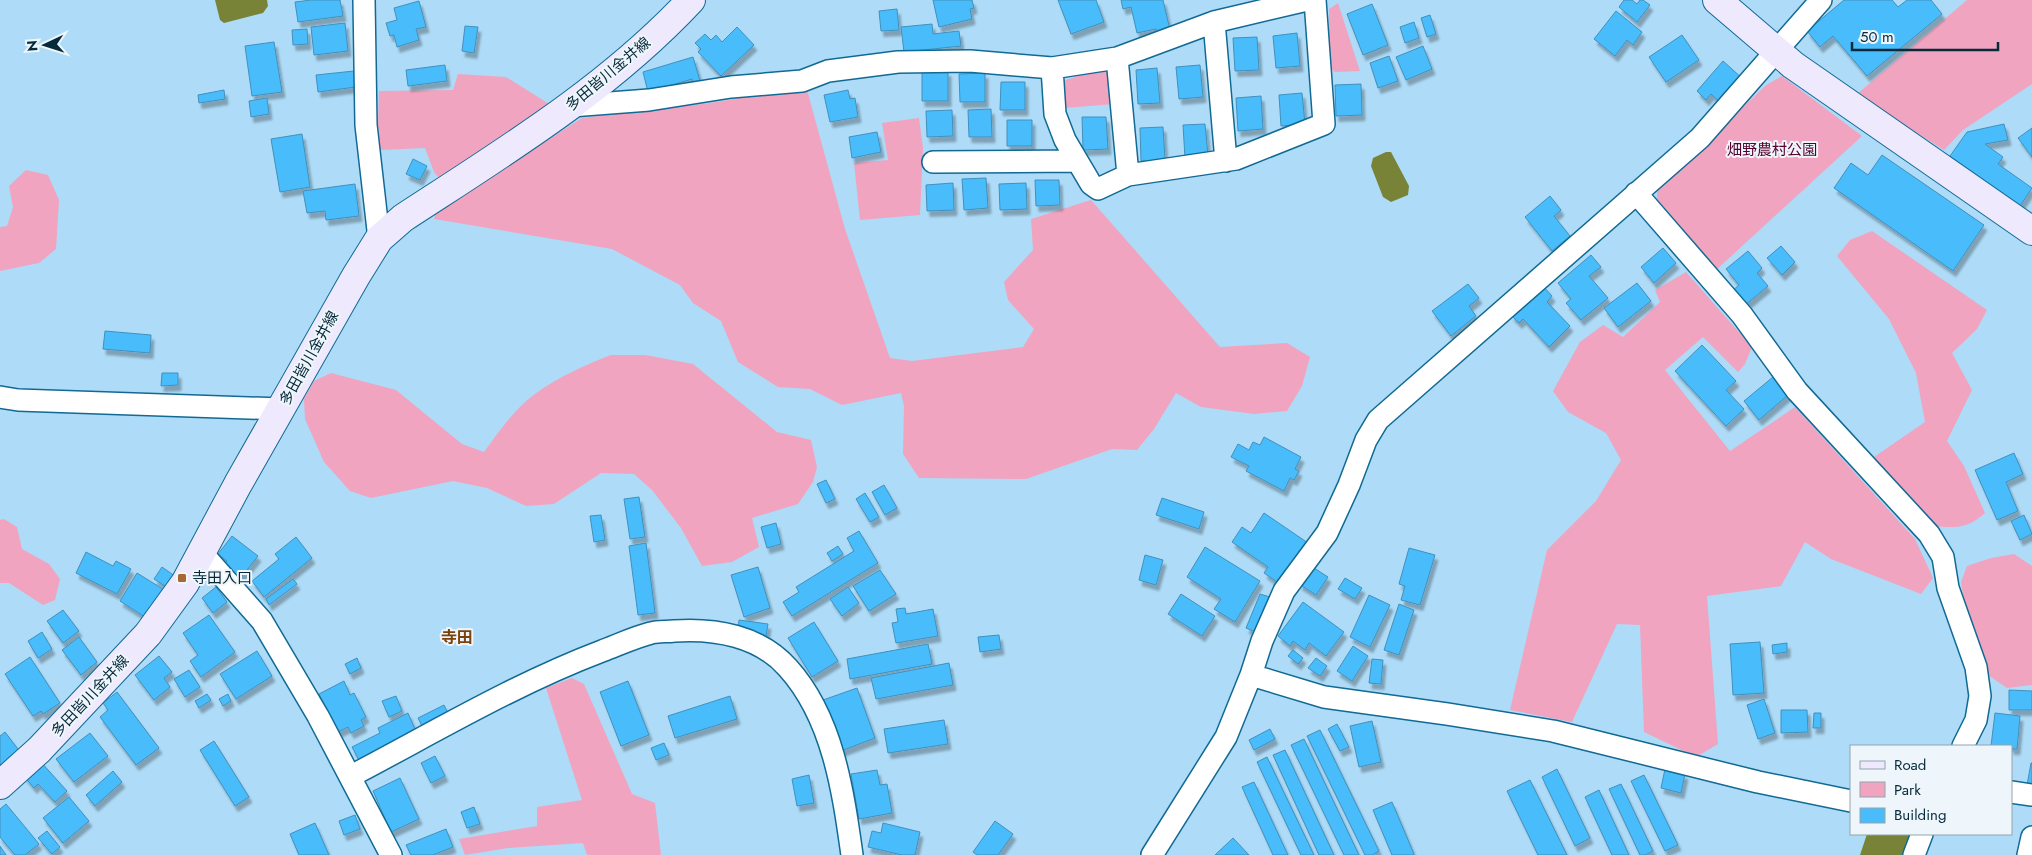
<svg xmlns="http://www.w3.org/2000/svg" width="2032" height="855" font-family="Jost,'Noto Sans JP',sans-serif">
<defs>
<filter id="shadow"><feDropShadow dx="3" dy="5.5" stdDeviation="1" flood-color="#0004"/></filter>
</defs>
<rect width="100%" height="100%" fill="#aedbf7"/>
<path fill="#f1a4bf" d="M1967 0H2032V84L1963 130 1944 150 1856 95Z
M1338 3 1360 71 1335 72 1329 67V9Z
M1105 67 1112 74 1114 104 1064 108 1060 82Z
M458 74 506 77 554 107 443 183 434 172 425 148 380 150 378 125 379 91 453 90Z
M1782 76 1862 136 1715 271 1657 203V191L1766 85Z
M806 86 845 229 890 358 912 361 1023 347 1034 329 1008 300 1004 282 1033 250 1031 219 1091 200 1220 347 1287 343 1310 357 1302 386 1287 411 1254 414 1201 407 1176 393 1154 429 1137 450 1112 449 1026 479 919 478 903 454 904 406 901 393 842 405 810 389 778 387 738 362 721 321 693 303 680 285 612 249 434 219 436 212 582 118 711 103Z
M919 118 923 148 920 215 860 220 854 163 888 160 882 123Z
M26 170 48 175 59 200 56 249 39 263 0 271V227L7 226 13 207 9 186Z
M1872 231 1987 310 1977 329 1952 353 1972 390 1947 441 1964 466 1985 513C1967 529 1956 528 1933 526L1874 457 1925 422 1916 373 1889 319 1837 256 1850 240Z
M1686 272 1752 347 1745 364 1738 372 1703 337 1665 370 1730 451 1795 407 1915 539 1933 578 1921 594 1831 559 1805 542 1781 586 1707 596 1718 744 1696 757 1644 732 1640 625 1617 624 1572 722 1510 710 1547 550 1596 501 1621 460 1606 433 1568 412 1553 391 1580 342 1603 325 1623 337 1660 302 1655 290Z
M611 355H645L693 364 777 432 811 440 817 467 813 482 798 504 752 518 759 547 732 562 702 566 681 528 652 490 634 474 601 473 554 504 526 506 487 488 453 481 371 498 350 491 324 462 305 419 304 399 314 381 331 373 396 390 462 444 484 452C499 432 514 409 535 394 558 377 585 365 611 355Z
M4 519 17 527 22 549 49 564 60 579 55 600 43 605 9 583H0V520Z
M2014 554 2032 566V685L2007 688 1988 675 1965 608 1961 582 1967 566 1991 558Z
M572 678 584 684 632 794 655 803 661 855H587L583 843 508 848 465 855 459 839 537 826V807L582 800 546 688Z"/>
<path fill="#788337" d="M215 0H267L268 6 263 13 224 23 220 20Z
M1386 152H1391L1409 186 1408 195 1391 202 1383 197 1371 166 1373 158Z
M1867 834H1913L1902 855H1860Z"/>
<path fill="#4abcfb" stroke="#4190bc" filter="url(#shadow)" d="M311 0H340L343 16 298 22 295 2Z
M933 0H972L974 8 970 9 972 19 939 27Z
M1058 0H1096L1104 22 1071 34Z
M1121 0H1163L1170 30 1157 33 1156 29 1137 33 1131 7 1123 9Z
M1624 0H1632L1637 4 1640 0H1643L1650 5 1637 22 1619 7Z
M1844 0H1892L1898 7 1907 0H1931L1942 14 1867 76 1833 36 1820 47 1807 31Z
M419 1 426 27 416 29 419 40 397 47 394 35 390 36 386 23 397 20 394 8Z
M1372 4 1388 45 1363 55 1347 14Z
M897 9 899 30 881 31 879 11Z
M1616 11 1642 32 1633 45 1627 40 1615 56 1594 39Z
M1430 15 1436 34 1427 37 1421 18Z
M1414 22 1419 38 1405 43 1400 27Z
M345 23 348 51 314 55 311 27Z
M932 24 933 34 959 31 961 46 904 52 901 27Z
M465 26 478 27 474 53 462 51Z
M737 27 754 45 721 76 698 52 701 49 695 43 705 34 711 40 716 35 722 42Z
M307 29 308 44 293 45 292 30Z
M1297 33 1300 66 1276 68 1273 36Z
M1682 35 1699 60 1666 82 1649 57Z
M1257 37 1259 70 1235 71 1233 38Z
M274 42 282 92 252 96 245 46Z
M1423 46 1432 69 1406 80 1396 57Z
M1389 56 1398 81 1378 88 1370 63Z
M693 57 701 84 694 87 692 79 648 92 643 72Z
M1723 61 1743 79 1722 104 1711 94 1706 100 1697 91Z
M445 65 447 81 408 86 406 70Z
M1200 65 1203 97 1179 99 1176 67Z
M1157 68 1160 103 1138 104 1136 70Z
M354 71 356 87 318 92 316 75Z
M948 71V101H922V72Z
M985 73V102H960L959 74Z
M1001 82H1025V110H1000Z
M1361 84 1362 115 1336 116 1335 85Z
M224 90 225 99 199 103 198 95Z
M848 90 850 99 855 98 858 117 830 122 824 95Z
M1302 93 1305 124 1281 126 1279 95Z
M1261 96 1263 129 1238 131 1236 98Z
M267 98 269 114 251 117 249 101Z
M991 109 992 137H969L968 110Z
M952 110 953 136 927 137 926 111Z
M1082 117H1106L1108 149 1083 150Z
M1007 120H1032V146H1007Z
M1205 124 1208 156 1185 158 1183 125Z
M2004 124 2008 140 1985 144 2003 157 1998 164 2032 188 2020 206 1950 156 1967 132Z
M1163 127 1165 160 1141 161 1140 128Z
M2032 128V157L2018 138Z
M877 132 881 152 852 158 849 137Z
M302 134 310 187 280 192 271 139Z
M1882 155 1984 225 1953 271 1834 188 1851 163 1868 175Z
M413 159 427 166 420 180 406 174Z
M986 178 988 208 964 210 962 179Z
M1035 180H1059L1060 205 1036 206Z
M953 183 954 210 927 211 926 185Z
M1026 183 1027 209 1000 210 999 184Z
M355 184 359 216 326 220 325 211 307 213 303 191Z
M1550 196 1561 210 1554 216 1570 236 1552 251 1525 217Z
M1781 246 1795 262 1782 275 1767 258Z
M1663 248 1676 263 1654 283 1641 267Z
M1748 251 1762 268 1757 273 1768 286 1744 306 1731 292 1739 285 1726 269Z
M1591 255 1601 267 1589 276 1608 298 1581 320 1566 303 1571 299 1558 283Z
M1637 283 1651 301 1618 327 1604 308Z
M1468 284 1479 298 1469 306 1476 316 1451 336 1432 311Z
M1542 285 1552 296 1547 302 1570 326 1549 347 1523 319 1519 323 1511 315Z
M105 331 151 335 150 353 103 349Z
M1702 345 1736 381 1726 390 1744 409 1726 426 1675 371Z
M162 373H178V385L161 386Z
M1773 377 1788 395 1759 420 1744 401Z
M1264 437 1301 457 1295 469 1299 471 1294 480 1290 478 1284 491 1246 471 1249 466 1231 457 1238 444 1249 450 1253 442 1260 445Z
M2014 453 2023 474 2006 482 2018 511 1997 520 1975 470Z
M826 480 835 499 826 503 817 484Z
M884 485 897 508 885 515 872 492Z
M865 493 879 517 870 522 856 499Z
M639 497 645 537 630 539 624 499Z
M1162 498 1204 512 1199 529 1156 515Z
M1264 513 1308 543 1280 584 1264 573 1268 567 1232 542 1242 527 1251 533Z
M601 515 605 540 594 542 590 516Z
M2024 515 2032 534 2020 540 2011 521Z
M776 523 781 544 767 548 761 527Z
M859 531 878 563 792 616 783 602 799 592 796 587 854 551 847 538Z
M232 536 258 556 240 579 223 565 227 561 218 554Z
M296 537 312 558 264 597 252 581 279 559 275 554Z
M646 543 655 613 638 615 629 546Z
M838 546 843 554 832 561 827 553Z
M1205 547 1260 581 1235 622 1214 609 1221 599 1187 577Z
M1409 548 1435 555 1420 605 1401 600 1405 586 1399 584Z
M86 552 113 566 116 561 131 569 117 594 76 573Z
M1145 555 1163 560 1156 585 1139 580Z
M1311 566 1328 577 1316 595 1299 584Z
M162 567 179 579 171 590 154 579Z
M758 567 770 608 744 617 731 575Z
M880 570 896 594 869 611 853 586Z
M137 573 166 591 148 619 120 601Z
M1345 578 1362 588 1355 599 1338 589Z
M293 579 297 584 269 605 266 599Z
M216 587 227 602 213 613 202 598Z
M848 587 859 603 842 616 830 599Z
M1181 594 1215 616 1202 636 1168 614Z
M1260 594 1270 597 1256 632 1246 628Z
M1369 595 1390 605 1370 647 1350 637Z
M1303 602 1344 632 1326 656 1309 643 1305 650 1293 641 1290 646 1278 636Z
M1399 604 1414 610 1399 655 1384 650Z
M905 608 906 614 933 609 938 636 896 643 892 623 898 622 896 609Z
M63 610 79 631 63 643 47 621Z
M209 615 235 652 201 677 190 661 198 655 183 633Z
M739 620 768 624 766 636 738 632Z
M814 622 838 661 812 677 788 638Z
M42 632 52 649 38 658 28 641Z
M999 635 1001 649 980 652 978 637Z
M79 637 97 662 81 675 62 650Z
M1760 642 1764 693 1733 695 1730 644Z
M1787 643V652L1773 654 1772 645Z
M928 644 932 664 850 679 847 659Z
M1353 646 1368 656 1352 681 1337 671Z
M1293 650 1303 658 1298 664 1288 656Z
M257 651 272 676 236 699 220 674Z
M159 656 172 672 164 678 170 687 154 700 135 675Z
M30 657 60 703 43 714 41 711 33 716 5 674Z
M357 658 361 668 350 674 345 664Z
M1316 658 1327 666 1320 676 1308 668Z
M1372 659 1383 660 1381 684 1369 683Z
M949 663 953 685 876 699 871 678Z
M189 670 200 687 185 697 174 679Z
M344 681 350 695 354 693 366 717 361 720 364 726 351 733 348 727 338 732 319 694Z
M628 681 649 735 621 746 600 692Z
M857 688 875 738 841 751 823 700Z
M2009 690 2032 691V710H2009Z
M117 692 159 748 136 765 100 717 108 710 103 703Z
M207 694 211 700 199 708 195 701Z
M228 694 231 701 223 706 219 699Z
M396 696 402 711 389 717 382 701Z
M730 696 737 719 675 738 668 716Z
M1764 699 1775 733 1758 739 1747 705Z
M444 705 451 719 425 732 418 718Z
M1781 710H1807L1808 732 1781 733Z
M408 713 418 736 361 764 352 747 380 733 378 728Z
M1814 713H1821V728H1813Z
M1995 713 2020 716 2017 749H2011V746H1991Z
M944 720 948 744 888 753 884 729Z
M1372 721 1381 762 1359 767 1350 726Z
M1337 724 1349 747 1340 751 1328 729Z
M1270 729 1275 739 1254 750 1249 740Z
M1320 730 1379 851 1372 855H1365L1307 736Z
M5 732 21 753 0 768V736Z
M90 733 108 756 74 782 56 759Z
M1304 739 1359 855H1344L1291 745Z
M214 741 249 797 235 806 200 750Z
M664 743 669 755 656 760 651 748Z
M1285 750 1334 855H1319L1273 755Z
M435 756 445 776 431 783 421 763Z
M1267 757 1314 855H1301L1257 762Z
M40 761 67 791 55 802 38 784 34 788 24 776Z
M2031 763H2032V786L2027 785Z
M1557 769 1590 838 1575 846 1542 777Z
M1665 769 1685 774 1681 793 1661 788Z
M877 770 880 785 887 784 892 813 859 819 851 774Z
M113 771 122 782 95 806 86 795Z
M809 775 814 803 797 806 792 779Z
M1644 775 1678 845 1665 851 1631 781Z
M400 778 419 819 391 832 373 791Z
M1530 780 1567 855H1538L1507 791Z
M1254 782 1288 855H1273L1242 787Z
M1621 784 1653 851 1645 855H1640L1609 789Z
M1599 790 1629 855H1612L1585 797Z
M69 797 89 821 63 843 43 818Z
M1392 802 1414 854 1412 855H1392L1373 810Z
M6 804 39 844 25 855H15L0 837V809Z
M474 807 480 824 467 828 461 812Z
M355 815 360 829 344 835 339 821Z
M995 821 1013 834 998 855H977L973 852Z
M315 823 329 855H299L290 834Z
M883 823 920 832 915 855H902L868 847 872 831 881 833Z
M446 829 453 847 433 855H411L406 845Z
M47 831 60 847 52 854 38 838Z
M1233 838 1249 855H1215Z
M0 846 6 855H0Z"/>
<g fill="none" stroke-linecap="round" stroke-linejoin="round">
<defs>
<path id="street" d="M364 0 366 125 379 239
M1214 22 1226 161
M1117 58 1128 175 1236 159 1324 124 1315 0
M1052 68 1055 114 1065 140 1091 184 1098 189 1128 175
M571 106 649 100 731 87 802 81 828 71 898 62 970 61 1052 68 1117 58 1214 22 1307 0
M933 162 1077 161
M1636 193 1742 315 1797 391 1929 534 1943 557 1948 588 1976 667 1980 696 1976 720 1963 746
M0 397 18 400 281 409
M202 553 262 621 318 716 391 855
M1251 675 1324 697 1447 714 1553 731 1758 782 1851 801
M351 776C433 733 515 684 602 651 618 645 635 637 651 633 658 631 667 632 674 631 715 628 760 636 788 668 833 718 843 791 852 855
M2011 792 2032 795
M1152 855 1226 737 1251 675 1262 641 1284 591 1327 533 1349 485 1366 440 1378 420 1700 138 1821 0
M1914 855 1922 834
M2028 855 2032 837"/>
<path id="secondary" d="M1717 0 1793 65 2032 231
M0 785 39 750 148 634 185 583 238 484 356 276 379 239 403 218C504 152 608 89 691 0"/>
</defs>
<use href="#street" stroke="#106a94" stroke-width="24"/>
<use href="#secondary" stroke="#106a94" stroke-width="30"/>
<use href="#street" stroke="#fff" stroke-width="21"/>
<use href="#secondary" stroke="#eee9fd" stroke-width="28"/>
</g>
<rect fill="#a96733" stroke="#eef6fb" stroke-width="2" x="177" y="573" width="10" height="10" rx="2.5"/>
<g text-anchor="middle" dominant-baseline="central" stroke-width="4" stroke-linejoin="round" paint-order="stroke">
<g font-size="15" fill="#06293b" stroke="#eef6fb">
<text transform="translate(608 74) rotate(-40)">多田皆川金井線</text>
<text transform="translate(309 358) rotate(-61)">多田皆川金井線</text>
<text transform="translate(90 696) rotate(-47)">多田皆川金井線</text>
</g>
<g font-size="15" fill="#55002d" stroke="#eef6fb">
<text x="1772" y="150">畑野農村公園</text>
</g>
<g font-size="15" fill="#06293b" stroke="#eef6fb" text-anchor="start">
<text x="192" y="578">寺田入口</text>
</g>
<g font-size="16" font-weight="bold" fill="#7b420c" stroke="#eef6fb">
<text x="457" y="637">寺田</text>
</g>
</g>
<rect x="1850" y="745" width="162" height="90" fill="#eef6fb" stroke="#91a4ae"/>
<rect x="1860" y="761" width="25" height="8" fill="#eee9fd" stroke="#91a4ae"/>
<text x="1894" y="770" font-size="15" fill="#06293b">Road</text>
<rect x="1860" y="782" width="25" height="15" fill="#f1a4bf" stroke="#91a4ae"/>
<text x="1894" y="795" font-size="15" fill="#06293b">Park</text>
<rect x="1860" y="808" width="25" height="15" fill="#4abcfb" stroke="#91a4ae"/>
<text x="1894" y="820" font-size="15" fill="#06293b">Building</text>
<g transform="translate(45 45) rotate(266)" stroke="#eef6fb" stroke-width="4" paint-order="stroke">
<path d="M0-4L9 19L0 12L-9 19Z" fill="#06293b"/>
<text y="-8" font-size="14" font-weight="bold" text-anchor="middle" fill="#06293b">N</text>
</g>
<path d="M1852 42v8h146v-8" fill="none" stroke="#06293b" stroke-width="2.5"/>
<text x="1860" y="42" font-size="15" fill="#06293b" stroke="#eef6fb" stroke-width="4" paint-order="stroke">50 m</text>
</svg>
